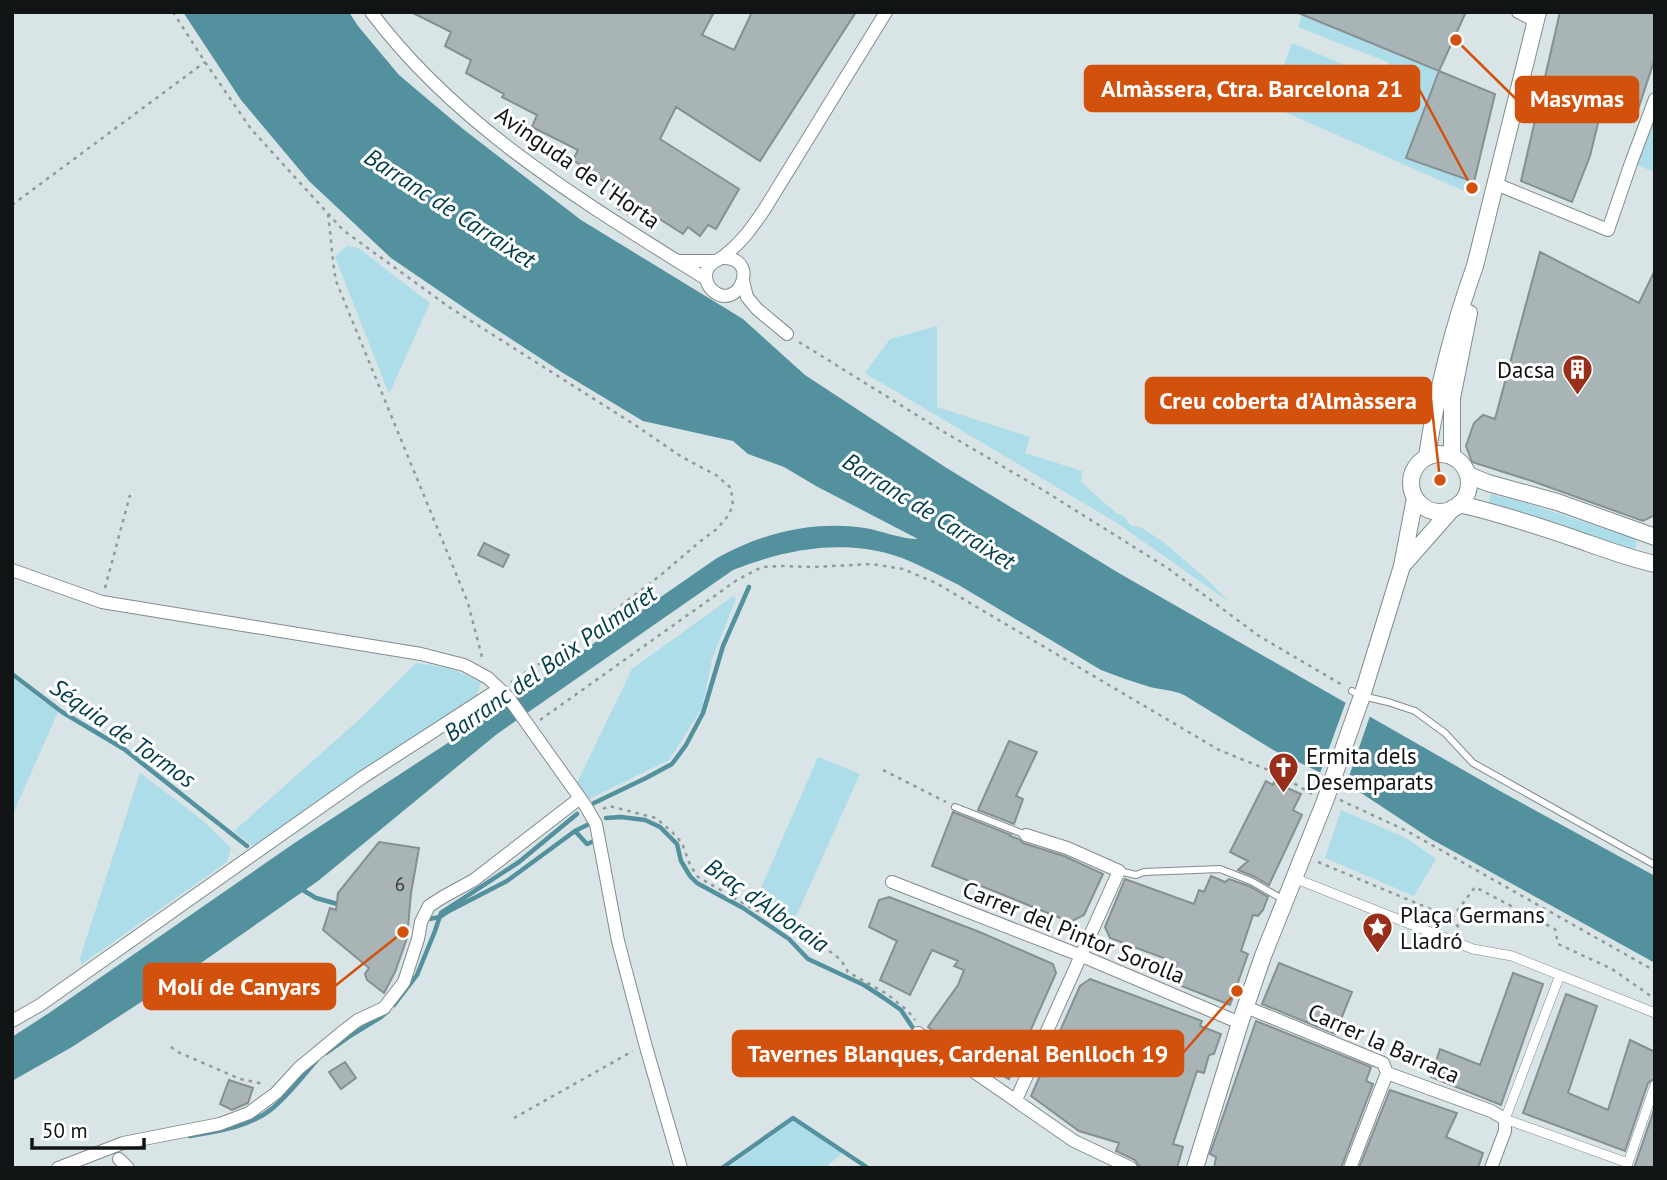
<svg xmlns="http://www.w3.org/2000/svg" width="1667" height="1180" font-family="'PT Sans',sans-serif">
<rect width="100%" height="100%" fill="#d9e4e6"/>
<path fill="#addde8" d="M1302 15 1439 71 1406 158 1474 182 1471 194 1278 109 1273 98 1274 93 1292 43 1381 80 1390 63 1298 27Z
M1655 99V172L1631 163Z
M347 246 358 248 430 303 389 394 335 257Z
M937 326V407L1030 437 1025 453 1082 471 1081 482 1116 513 1125 517 1130 525 1142 528 1162 541 1211 583 1229 602 1117 523 865 373 890 339Z
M1491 494 1526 503 1633 538 1636 540V547L1631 551 1488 504Z
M733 596 736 599 712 659 702 708 669 760 589 799 577 783 632 669Z
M416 663C445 666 456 669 481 683L476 697 391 752 253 846 234 831 361 718Z
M12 678 58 712 12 816Z
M818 757 860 774 793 923 757 897Z
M140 773 201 819 231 848 227 862 82 964 80 958Z
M1341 810 1406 838 1436 859 1414 896 1325 858Z
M794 1120 842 1153 825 1168H728Z"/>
<path fill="#54919e" d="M183 12H349L358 26 399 75 463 129 581 220 743 319 805 375 945 467 1117 572 1500 791 1655 876V963L1431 839 1355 789 1275 751 1184 695C1173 690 1162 690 1150 687 1133 682 1117 676 1101 670L957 584C936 574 915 562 893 555 840 539 783 550 733 570L497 734 318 881 198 965 72 1047 12 1081V1037L49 1013 296 842 486 718 717 558C762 533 813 520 865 528 882 531 901 539 918 539L816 486 784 467 748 454 733 441 643 421 563 373 482 320 391 258 309 181 241 100Z"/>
<path fill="#d9e4e6" d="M1347 699 1371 713 1345 788 1319 776Z"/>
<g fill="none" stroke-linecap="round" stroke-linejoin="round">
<path stroke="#54919e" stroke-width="4.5" d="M12 674 62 712 124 749 247 846
M594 803 646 778 672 764 686 745 703 713 723 646 749 587
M606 818 621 817 645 820 660 827 677 844 681 861 690 876 697 883 743 908 789 939 808 959 864 985 884 998 901 1010 913 1028
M575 831 587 844 594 841
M301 889 316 898 341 905
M429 919 440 917 449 911 507 881 575 831 587 825
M394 1005 417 975 435 931 441 913 519 862 577 814
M326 1053 353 1034 381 1017 388 1011
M190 1136C219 1131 251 1127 274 1107 290 1093 303 1076 316 1061
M722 1168 793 1118 868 1168"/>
</g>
<path fill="#a9b4b6" stroke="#869093" stroke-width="2" d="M411 12H714L702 35 734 50 752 12H856L760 161 676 107 660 139 739 189 716 229 708 225 700 236 688 227 683 234 639 206 632 217 617 208 624 196 573 160 578 150 532 127 537 115 502 97 504 94 466 73 471 60 445 46 451 32Z
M1296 12H1466L1439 71Z
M1560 12H1655V58L1634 122 1601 111 1590 156 1572 202 1521 181Z
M1439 71 1495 94 1474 182 1406 158Z
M1540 252 1639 303 1655 270V515L1643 521 1532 481 1472 462 1466 446 1474 423 1483 415 1495 419Z
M484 543 509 555 503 567 478 555Z
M1009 741 1037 752 1016 796 1023 799 1014 824 978 810Z
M1266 781 1273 785 1274 782 1301 794 1293 810 1302 815 1269 885 1253 876 1238 870 1248 861 1230 852Z
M953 812 1011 835 1010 836 1019 839 1023 843 1064 856 1103 874 1084 915 1070 922 932 866Z
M379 842 419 848 411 893 407 938 395 972 384 993 367 980 365 974 369 968 323 930 330 908 336 910 338 893Z
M1211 876 1225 882 1229 879 1249 886 1268 897 1263 910 1258 916 1253 915 1241 951 1248 954 1230 1005 1171 982 1177 963 1110 938 1105 927 1125 879 1194 904 1199 890 1204 892Z
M889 897 982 933 1053 964 1056 973 1009 1079 982 1064 928 1027 958 985 964 970 954 966 958 961 932 950 910 995 880 980 897 941 869 927 879 900Z
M1279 963 1352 992 1335 1034 1262 1004Z
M1513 973 1543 984 1501 1105 1431 1077 1440 1049 1480 1065Z
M1090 979 1202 1021 1200 1026 1221 1034 1214 1054 1209 1055 1204 1073 1197 1071 1173 1144 1183 1147 1177 1168H1146L1139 1166 1135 1160 1116 1151 1119 1143 1079 1131 1031 1096 1080 986Z
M1566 994 1597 1006 1568 1093 1608 1110 1630 1040 1655 1052V1078L1648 1083 1625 1151 1523 1113Z
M1256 1021 1371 1067 1366 1081 1373 1084 1341 1168H1214L1216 1157 1210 1154Z
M345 1062 356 1078 341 1089 329 1072Z
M229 1080 253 1088 248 1103 232 1110 220 1104Z
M1390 1090 1457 1113 1446 1137 1483 1153 1478 1168H1359Z
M1655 1107V1168H1634Z"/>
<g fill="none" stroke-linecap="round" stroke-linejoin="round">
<defs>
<path id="service" d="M1352 691 1362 696 1388 702 1415 711 1445 733 1473 763 1655 865
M955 807 1026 835
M1119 871 1136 875 1144 872 1220 869 1251 881 1284 900"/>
<path id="pedestrian" d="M1294 878 1473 949 1512 956 1655 1013
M1560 975 1505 1119 1628 1163
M1627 1166 1655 1085"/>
<path id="minor" d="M371 12C458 128 585 203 706 279
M1518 12 1536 21
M1496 184 1608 230 1631 163 1655 99
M721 258C763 256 738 314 712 290 708 286 706 281 706 275 707 263 716 262 724 256 742 242 751 229 764 210L886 12
M677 261H714
M743 281 747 297 757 309 787 334
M12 570 102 602 421 654 464 665 488 678 508 697 585 805 596 824 618 941 646 1047 681 1168
M892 882 1082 956 1240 1023
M1246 1007 1383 1063 1387 1073
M12 1021 40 1005 363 777 499 689
M918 1033 1074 1141 1131 1168
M1387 1073 1491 1111 1505 1119V1131L1491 1168
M1016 1100 1119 871 1067 848 1026 835
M119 1159 128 1168
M58 1168 123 1143 220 1124 249 1113 276 1093 299 1068 345 1030 358 1020 384 1008 404 982 418 939 421 922 429 906 443 897 474 880 580 798
M1350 1168 1387 1073"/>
<path id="secondary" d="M1411 483a29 29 0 1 1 58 0a29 29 0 1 1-58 0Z
M1427 456C1437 391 1453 327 1475 266L1538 12
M1452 456V398L1469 313
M1468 475 1488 483 1557 502 1655 537
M1459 504C1499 513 1538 526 1576 539 1602 548 1628 558 1655 564
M1402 566 1453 508
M1195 1168 1240 1023 1263 956 1325 801 1362 696 1402 566 1415 498"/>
</defs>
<use href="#service" stroke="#828c8e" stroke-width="8"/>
<use href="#pedestrian" stroke="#828c8e" stroke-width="10"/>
<use href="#minor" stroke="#828c8e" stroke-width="14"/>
<use href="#secondary" stroke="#828c8e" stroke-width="18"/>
<path stroke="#929a9b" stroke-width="2.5" stroke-dasharray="3.5 5" stroke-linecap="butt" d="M173 12 205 62 251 129 343 230 449 307 635 425 682 457 716 475 731 488 733 506 727 517 717 529 703 539 662 574 575 641 511 682
M12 205 205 62
M328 214C331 237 332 259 336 281L468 603 483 661
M799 342 944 432 1043 490 1169 569 1259 636 1344 686
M105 588 130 495
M540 720 737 580 762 567 781 566 812 567 872 564 903 569 936 583 1219 750 1278 774 1312 794
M883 770 946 802
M1340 800 1407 831 1655 971
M603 809 609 806 656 818 673 833 682 843 690 865 698 877 755 910 783 920 814 939 841 960 848 972 887 994 908 1011 915 1020
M1318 862 1452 918 1461 931
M1452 918 1475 887 1555 929 1558 944 1612 969 1655 999
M171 1047 178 1052 240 1079 264 1084
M514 1118 633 1051"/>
<use href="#service" stroke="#fff" stroke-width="6"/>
<use href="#pedestrian" stroke="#fff" stroke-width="9"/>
<use href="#minor" stroke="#fff" stroke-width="12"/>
<use href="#secondary" stroke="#fff" stroke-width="16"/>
</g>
<defs>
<symbol id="building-pin" viewBox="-11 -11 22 30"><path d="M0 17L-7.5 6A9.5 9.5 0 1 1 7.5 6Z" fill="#982f1b" stroke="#fff"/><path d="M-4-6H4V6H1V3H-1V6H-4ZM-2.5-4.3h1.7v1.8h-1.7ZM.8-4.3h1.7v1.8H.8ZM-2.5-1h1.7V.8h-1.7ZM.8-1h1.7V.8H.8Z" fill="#fff"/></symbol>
<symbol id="church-pin" viewBox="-11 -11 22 30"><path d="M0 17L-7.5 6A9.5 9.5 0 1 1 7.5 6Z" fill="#982f1b" stroke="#fff"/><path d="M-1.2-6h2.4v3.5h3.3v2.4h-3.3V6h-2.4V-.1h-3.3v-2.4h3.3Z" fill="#fff"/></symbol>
<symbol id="sight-pin" viewBox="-11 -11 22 30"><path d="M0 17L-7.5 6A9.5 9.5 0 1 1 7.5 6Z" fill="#982f1b" stroke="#fff"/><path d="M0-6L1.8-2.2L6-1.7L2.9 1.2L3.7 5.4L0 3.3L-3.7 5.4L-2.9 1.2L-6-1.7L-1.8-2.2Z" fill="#fff"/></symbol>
</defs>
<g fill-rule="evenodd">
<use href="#building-pin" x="1560" y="352" width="35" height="47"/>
<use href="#church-pin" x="1266" y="750" width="35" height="47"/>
<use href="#sight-pin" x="1360" y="910" width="35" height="47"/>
</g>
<g text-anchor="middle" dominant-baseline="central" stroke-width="6" stroke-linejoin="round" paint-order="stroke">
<g font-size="19" fill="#373c3d">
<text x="400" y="884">6</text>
</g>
<g font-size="23" fill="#111415" stroke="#fff">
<text transform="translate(578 167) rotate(35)">Avinguda de l'Horta</text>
<text transform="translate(1074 932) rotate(22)">Carrer del Pintor Sorolla</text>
<text transform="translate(1384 1043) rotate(24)">Carrer la Barraca</text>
</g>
<g font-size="23" fill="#111415" stroke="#fff" text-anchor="start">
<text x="1555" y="369" text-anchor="end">Dacsa</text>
<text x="1306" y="755">Ermita dels<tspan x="1306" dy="26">Desemparats</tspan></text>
<text x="1400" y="914">Plaça Germans<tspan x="1400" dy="26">Lladró</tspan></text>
</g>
<g font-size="24" font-style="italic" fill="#013e48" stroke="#fff">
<text transform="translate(450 208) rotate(33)">Barranc de Carraixet</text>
<text transform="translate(929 511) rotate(32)">Barranc de Carraixet</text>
<text transform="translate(550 663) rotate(-35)">Barranc del Baix Palmaret</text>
<text transform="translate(123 733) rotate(35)">Séquia de Tormos</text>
<text transform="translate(767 905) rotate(35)">Braç d'Alboraia</text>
</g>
</g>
<path fill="none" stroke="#d2520d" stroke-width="2.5" d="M1472 188L1419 89M1456 40L1516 99M1440 480L1431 400M403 932L335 986M1237 991L1183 1053"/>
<g fill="#d2520d" stroke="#fff" stroke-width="2.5">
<circle cx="1472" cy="188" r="7"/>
<circle cx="1456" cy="40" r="7"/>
<circle cx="1440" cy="480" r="7"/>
<circle cx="403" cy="932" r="7"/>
<circle cx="1237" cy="991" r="7"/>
</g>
<g fill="#d2520d" stroke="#d2520d" stroke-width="2.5">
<rect x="1085" y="66" width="334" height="45" rx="7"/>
<rect x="1516" y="77" width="122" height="45" rx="7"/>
<rect x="1146" y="378" width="285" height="45" rx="7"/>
<rect x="144" y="964" width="191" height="45" rx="7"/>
<rect x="733" y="1031" width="450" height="45" rx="7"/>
</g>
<g font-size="24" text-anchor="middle" font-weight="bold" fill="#fff">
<text x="1252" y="97">Almàssera, Ctra. Barcelona 21</text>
<text x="1577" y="107">Masymas</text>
<text x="1288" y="409">Creu coberta d'Almàssera</text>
<text x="239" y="995">Molí de Canyars</text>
<text x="958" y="1062">Tavernes Blanques, Cardenal Benlloch 19</text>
</g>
<rect width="1667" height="1180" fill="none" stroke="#111415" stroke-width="28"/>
<path d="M32 1138v10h112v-10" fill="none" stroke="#111415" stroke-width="3.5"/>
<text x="42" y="1138" font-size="21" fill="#111415" stroke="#ffffff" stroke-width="5" paint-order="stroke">50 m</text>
</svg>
